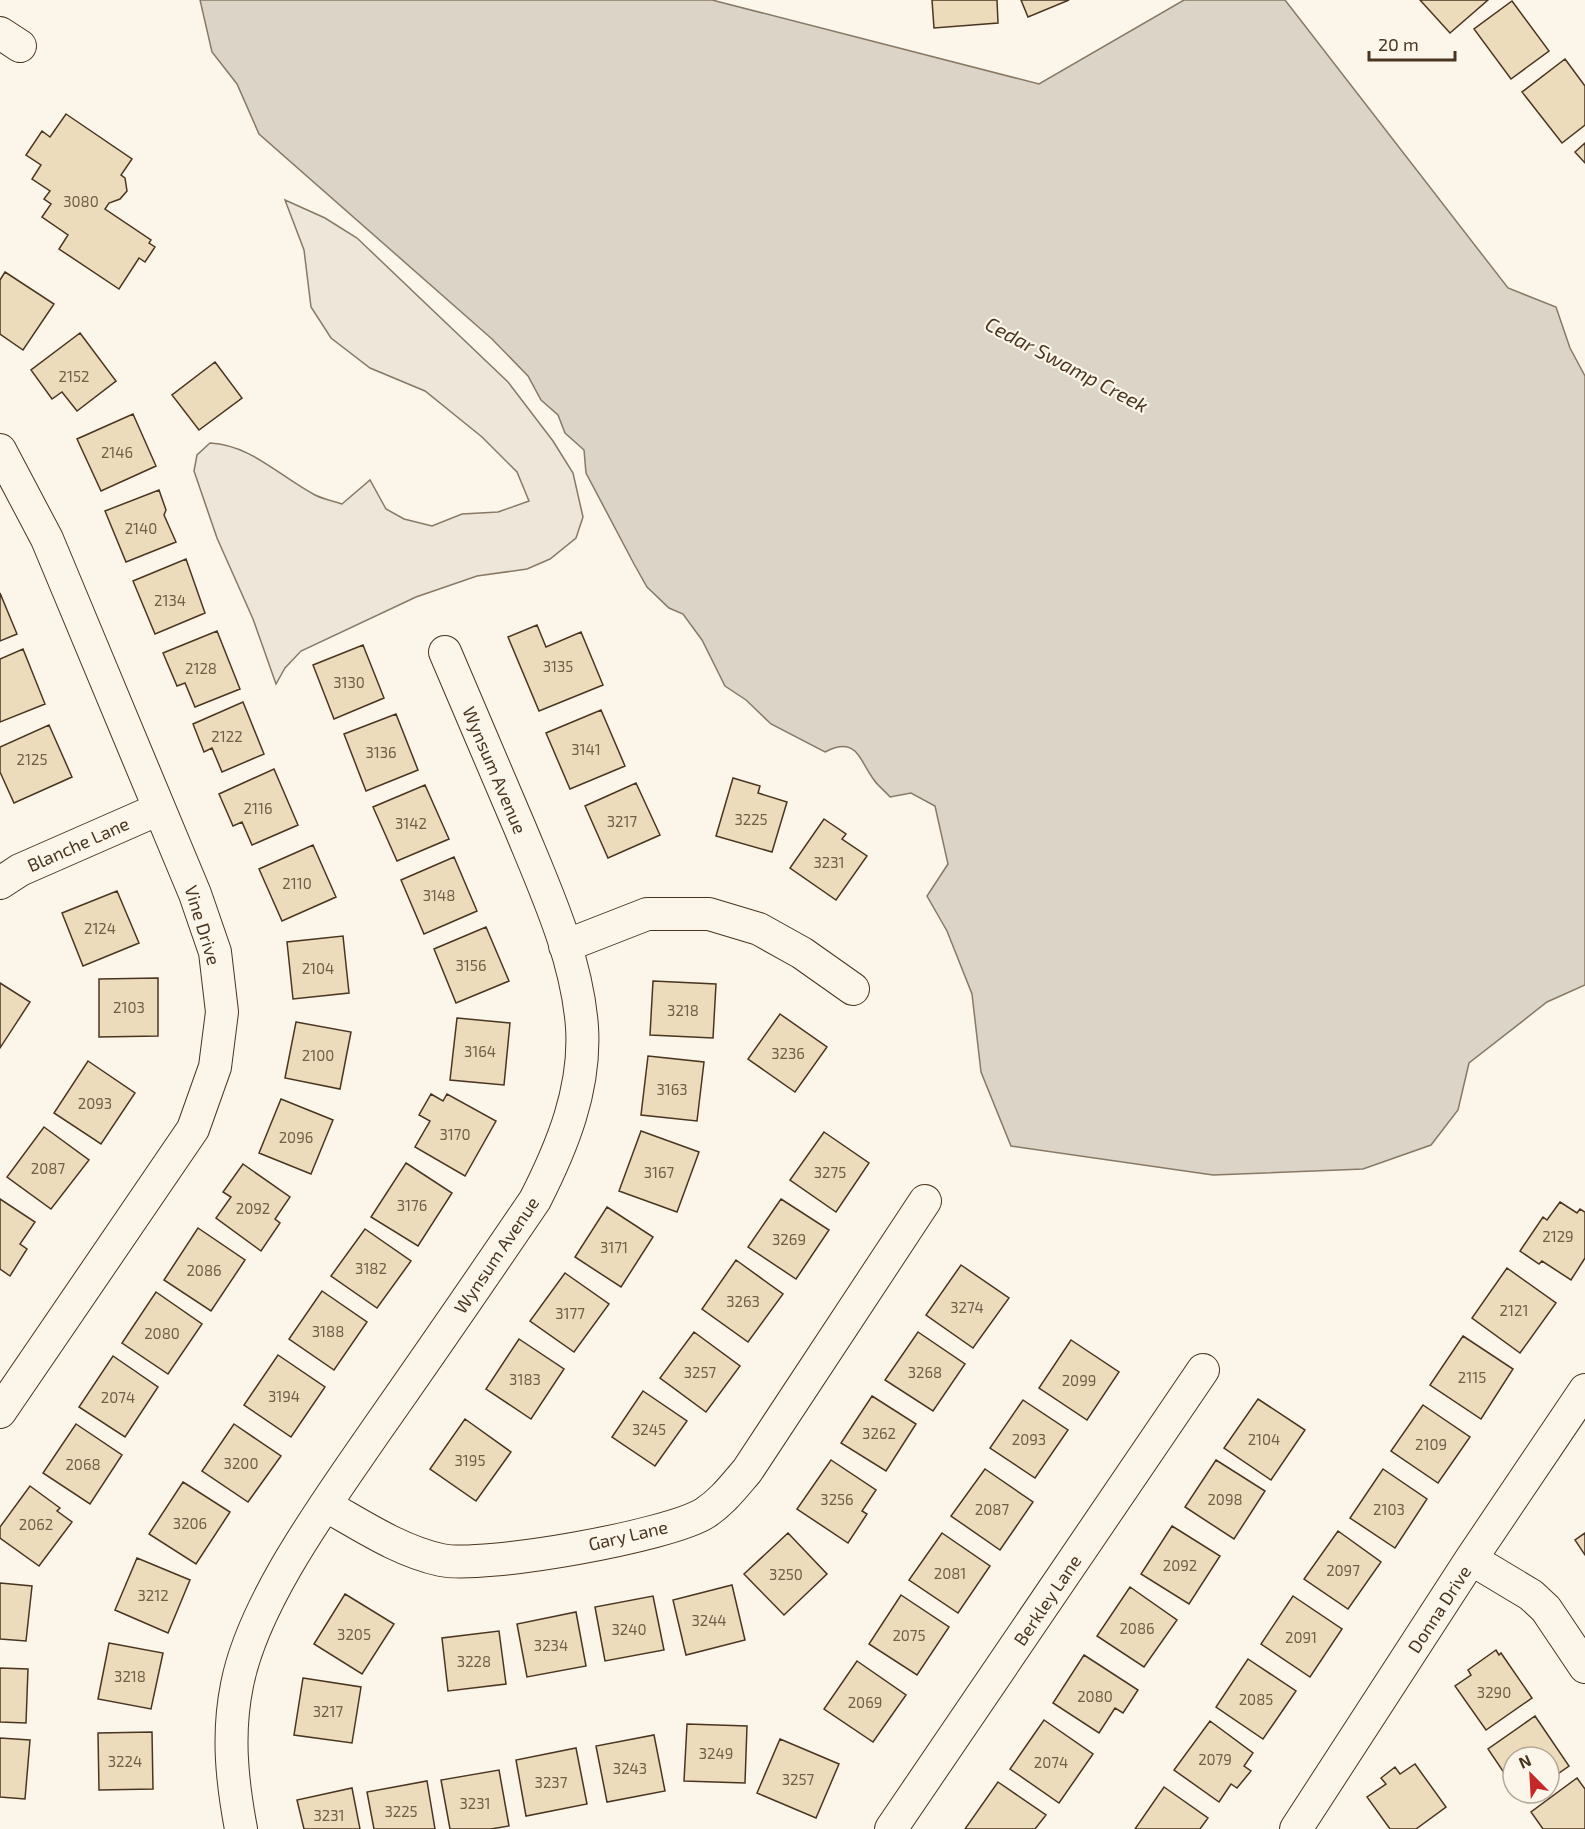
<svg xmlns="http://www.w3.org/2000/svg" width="1585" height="1829" font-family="'Exo 2',sans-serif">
<rect width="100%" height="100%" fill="#fbf6e9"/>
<path fill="#ede6d9" stroke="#887966" stroke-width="1.5" d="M285 200 325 218 357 238 508 382 553 441 573 473 583 517 576 538 550 559 527 569 477 576 416 597 301 651 285 668 276 684 253 619 217 538 194 471 197 455 210 443C251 445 279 476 315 495 323 499 333 501 342 504L370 480 386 509 404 519 432 526 462 514 498 512 529 501 517 472 482 437 425 391 370 368 331 338 311 307 304 250Z"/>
<path fill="#dcd4c6" stroke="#887966" stroke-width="1.5" d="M200 0H712L1039 84 1184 0H1285L1508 288 1556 307 1570 348 1585 376V985L1547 1002 1469 1063 1458 1110 1431 1145 1363 1169 1213 1175 1011 1146 981 1072 972 994 947 931 927 896 948 864 935 806 911 793 890 797C885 791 878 786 874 780 858 758 857 736 825 752L771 724 746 700 725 686 702 640 683 614 669 608 647 587 634 564 586 473 584 450 565 433 558 415 541 400 528 376 492 339 259 134 237 84 212 52Z"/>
<path fill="#ecdcbc" stroke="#4a3520" stroke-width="1.5" d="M932 0H997L998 23 934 28Z
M1021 0H1069L1028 17Z
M1420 0H1488L1450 33Z
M1512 1 1549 51 1511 79 1474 29Z
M1565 59 1585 86V125L1562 143 1522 92Z
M66 114 132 159 121 175 125 178 127 191 120 199 109 203 105 209 151 240 149 243 155 247 145 262 139 258 119 289 59 249 68 235 42 217 51 204 44 199 50 191 32 179 41 165 26 155 42 131 50 137Z
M1585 143V163L1575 152Z
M5 272 54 304 23 350 0 334V280Z
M80 333 116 381 77 411 62 392 52 399 31 370Z
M215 362 242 398 199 430 172 395Z
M133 414 156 466 101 491 77 439Z
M159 490 166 510 164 515 176 542 126 562 105 511Z
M186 559 205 613 155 634 133 581Z
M0 593 17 634 0 641Z
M537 625 546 647 581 632 603 685 539 711 508 637Z
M217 631 240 689 195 707 185 683 177 686 163 653Z
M363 645 384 698 334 719 313 665Z
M23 649 45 704 0 722V659Z
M243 702 264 754 222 772 212 748 204 752 193 724Z
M601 710 625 766 570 789 546 733Z
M396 714 418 770 366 791 344 734Z
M49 725 72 777 14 803 0 772V747Z
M274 769 298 825 252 845 242 822 233 826 219 794Z
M733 778 760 786 758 793 787 802 772 852 716 836Z
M636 783 660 835 608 858 585 806Z
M425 785 449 839 397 861 373 807Z
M824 819 846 834 842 839 867 856 836 900 790 868Z
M313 845 336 897 282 921 259 869Z
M454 857 477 911 424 934 401 880Z
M117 891 139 943 83 966 62 913Z
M486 927 509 981 456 1003 434 949Z
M343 936 349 993 293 999 287 942Z
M158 978V1036L99 1037V979Z
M653 981 716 984 713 1038 650 1035Z
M0 983 30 1002 0 1048Z
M780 1014 827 1047 795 1092 748 1059Z
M457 1018 510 1023 504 1085 450 1080Z
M296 1022 351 1032 340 1089 285 1078Z
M648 1056 704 1062 697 1121 641 1115Z
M88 1061 135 1093 101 1144 54 1113Z
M431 1094 443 1101 447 1094 496 1121 465 1176 415 1147 430 1121 419 1115Z
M281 1099 333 1120 311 1174 259 1153Z
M44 1127 89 1160 51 1209 7 1177Z
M641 1131 699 1152 677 1212 619 1191Z
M824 1132 869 1163 836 1212 790 1180Z
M406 1163 452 1193 418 1246 371 1217Z
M243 1164 290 1197 275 1219 280 1223 261 1251 216 1218 231 1197 223 1192Z
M0 1199 35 1222 20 1244 27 1249 10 1276 0 1269Z
M781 1199 829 1230 796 1279 748 1247Z
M1560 1202 1577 1213 1580 1209 1585 1212V1258L1571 1280 1542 1261 1539 1264 1520 1251 1543 1217 1547 1220Z
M607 1207 653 1237 621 1287 575 1257Z
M198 1228 245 1260 211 1311 164 1280Z
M365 1229 411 1261 377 1308 331 1276Z
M736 1260 783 1294 748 1342 702 1309Z
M961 1265 1009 1298 973 1348 926 1315Z
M1507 1268 1556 1303 1520 1353 1472 1318Z
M565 1273 609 1304 574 1352 530 1321Z
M322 1291 367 1322 334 1370 289 1339Z
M156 1292 202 1324 168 1374 122 1343Z
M694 1332 740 1366 706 1412 660 1378Z
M918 1332 965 1364 933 1411 885 1380Z
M1463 1336 1513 1369 1481 1419 1430 1385Z
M519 1339 564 1369 531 1419 486 1389Z
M1071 1340 1119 1372 1087 1420 1039 1388Z
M278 1355 325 1387 291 1437 244 1405Z
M113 1356 158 1387 125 1437 79 1407Z
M643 1391 687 1421 655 1466 612 1437Z
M872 1396 916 1424 886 1471 841 1443Z
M1258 1399 1305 1430 1271 1480 1224 1448Z
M1023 1400 1068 1430 1035 1478 990 1448Z
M1423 1405 1470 1437 1438 1483 1391 1451Z
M465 1419 511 1452 476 1501 430 1469Z
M76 1424 122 1455 90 1504 43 1473Z
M234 1424 281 1456 248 1502 202 1471Z
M831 1460 876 1490 862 1511 867 1514 848 1543 797 1509Z
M1216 1460 1265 1491 1234 1539 1185 1507Z
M985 1469 1033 1502 1000 1550 951 1516Z
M1383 1469 1427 1499 1395 1548 1350 1518Z
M183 1482 230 1512 196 1564 149 1534Z
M30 1486 60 1508 57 1511 72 1522 39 1566 0 1538V1527Z
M1172 1526 1220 1556 1189 1604 1141 1574Z
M1338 1531 1381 1562 1348 1609 1304 1579Z
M788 1533 827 1574 784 1615 744 1574Z
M942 1533 990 1566 958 1613 909 1580Z
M1585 1533V1555L1575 1540Z
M137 1558 190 1580 168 1633 115 1610Z
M0 1583 32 1586 26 1641 0 1639Z
M732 1585 745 1640 686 1655 673 1600Z
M1130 1587 1177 1620 1144 1667 1097 1636Z
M345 1594 394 1624 362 1674 314 1644Z
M901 1595 949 1627 917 1675 869 1644Z
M653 1596 664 1650 605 1661 595 1607Z
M1293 1596 1342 1629 1310 1677 1261 1644Z
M576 1612 586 1666 527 1677 517 1624Z
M499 1631 506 1684 448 1691 442 1638Z
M109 1643 163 1653 151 1709 98 1699Z
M1496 1650 1499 1655 1501 1653 1532 1698 1486 1730 1455 1686 1471 1675 1468 1670Z
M1084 1655 1138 1690 1123 1713 1115 1708 1099 1733 1053 1703Z
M1248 1659 1296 1691 1263 1739 1216 1707Z
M857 1661 906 1695 873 1742 824 1709Z
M0 1668 28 1669 26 1723 0 1722Z
M303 1678 361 1687 352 1743 294 1735Z
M1535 1716 1569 1766 1549 1780V1757H1513V1786L1488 1749Z
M1044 1720 1093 1754 1059 1803 1010 1769Z
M1210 1721 1253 1753 1244 1766 1251 1771 1237 1788 1231 1784 1219 1802 1174 1770Z
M687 1724 747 1726 745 1783 684 1781Z
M152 1732 153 1789 99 1790 98 1733Z
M654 1735 665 1791 607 1802 596 1746Z
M0 1738 30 1740 25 1799 0 1797Z
M780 1739 839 1764 816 1818 757 1793Z
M576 1748 587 1804 526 1816 516 1760Z
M1415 1764 1446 1807 1416 1829H1390L1367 1797 1386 1784 1381 1778 1395 1767 1400 1774Z
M499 1770 509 1826 491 1829H450L441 1780Z
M1577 1778 1585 1789V1829H1543L1531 1812Z
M427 1781 435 1829H374L367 1792Z
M998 1782 1046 1815 1035 1829H965Z
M1164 1787 1208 1818 1200 1829H1135Z
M352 1788 360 1829H304L297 1800Z"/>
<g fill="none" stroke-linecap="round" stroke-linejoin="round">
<defs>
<path id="minor" d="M0 33 20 46
M0 450 47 539 195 894 215 952 222 1012 215 1067 193 1129 0 1412
M0 883 20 870 159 809
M565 946 647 914H709L759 929 802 953 853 989
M325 1505C361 1525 399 1551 441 1560 483 1569 669 1536 705 1513 722 1502 734 1486 747 1471L925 1201
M1471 1559 1531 1595 1546 1609 1585 1667
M241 1829C232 1781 227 1734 237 1685 253 1602 327 1502 375 1432 429 1355 482 1278 535 1200 562 1147 586 1089 582 1027 577 958 546 891 520 828 495 769 470 711 445 652
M891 1829 1203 1370
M1296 1829 1471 1559 1585 1390"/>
</defs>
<use href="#minor" stroke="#4a3520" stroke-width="34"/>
<use href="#minor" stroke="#fbf6e9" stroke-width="32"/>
</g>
<g text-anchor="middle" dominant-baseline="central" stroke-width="4.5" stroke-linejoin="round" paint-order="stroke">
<g font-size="15" fill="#725f47">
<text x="81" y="201">3080</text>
<text x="74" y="376">2152</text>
<text x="117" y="452">2146</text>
<text x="141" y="528">2140</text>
<text x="170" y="600">2134</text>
<text x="558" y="666">3135</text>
<text x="201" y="668">2128</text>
<text x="349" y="682">3130</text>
<text x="227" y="736">2122</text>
<text x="586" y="749">3141</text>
<text x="381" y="752">3136</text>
<text x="32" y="759">2125</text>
<text x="258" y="808">2116</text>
<text x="751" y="819">3225</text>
<text x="622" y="821">3217</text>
<text x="411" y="823">3142</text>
<text x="829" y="862">3231</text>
<text x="297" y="883">2110</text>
<text x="439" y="895">3148</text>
<text x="100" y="928">2124</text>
<text x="471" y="965">3156</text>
<text x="318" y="968">2104</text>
<text x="129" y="1007">2103</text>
<text x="683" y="1010">3218</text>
<text x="480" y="1051">3164</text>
<text x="788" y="1053">3236</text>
<text x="318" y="1055">2100</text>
<text x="672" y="1089">3163</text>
<text x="95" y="1103">2093</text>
<text x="455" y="1134">3170</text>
<text x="296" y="1137">2096</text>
<text x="48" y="1168">2087</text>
<text x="659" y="1172">3167</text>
<text x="830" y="1172">3275</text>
<text x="412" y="1205">3176</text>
<text x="253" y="1208">2092</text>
<text x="1558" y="1236">2129</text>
<text x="789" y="1239">3269</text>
<text x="614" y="1247">3171</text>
<text x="371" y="1268">3182</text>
<text x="204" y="1270">2086</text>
<text x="743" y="1301">3263</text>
<text x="967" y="1307">3274</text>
<text x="1514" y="1310">2121</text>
<text x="570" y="1313">3177</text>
<text x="328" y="1331">3188</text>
<text x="162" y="1333">2080</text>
<text x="700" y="1372">3257</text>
<text x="925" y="1372">3268</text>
<text x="1472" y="1377">2115</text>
<text x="525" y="1379">3183</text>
<text x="1079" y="1380">2099</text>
<text x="284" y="1396">3194</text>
<text x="118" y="1397">2074</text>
<text x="649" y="1429">3245</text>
<text x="879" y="1433">3262</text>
<text x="1029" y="1439">2093</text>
<text x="1264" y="1439">2104</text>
<text x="1431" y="1444">2109</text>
<text x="470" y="1460">3195</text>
<text x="241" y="1463">3200</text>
<text x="83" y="1464">2068</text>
<text x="837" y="1499">3256</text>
<text x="1225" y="1499">2098</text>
<text x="992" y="1509">2087</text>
<text x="1389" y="1509">2103</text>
<text x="190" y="1523">3206</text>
<text x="36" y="1524">2062</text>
<text x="1180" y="1565">2092</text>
<text x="1343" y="1570">2097</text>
<text x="950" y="1573">2081</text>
<text x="786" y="1574">3250</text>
<text x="153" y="1595">3212</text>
<text x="709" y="1620">3244</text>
<text x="1137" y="1628">2086</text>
<text x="629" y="1629">3240</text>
<text x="354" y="1634">3205</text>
<text x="909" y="1635">2075</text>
<text x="1301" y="1637">2091</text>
<text x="551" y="1645">3234</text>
<text x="474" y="1661">3228</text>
<text x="130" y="1676">3218</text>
<text x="1494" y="1692">3290</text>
<text x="1095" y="1696">2080</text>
<text x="1256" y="1699">2085</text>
<text x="865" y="1702">2069</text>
<text x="328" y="1711">3217</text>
<text x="716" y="1753">3249</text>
<text x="1215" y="1759">2079</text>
<text x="125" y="1761">3224</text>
<text x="1051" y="1762">2074</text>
<text x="630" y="1768">3243</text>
<text x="798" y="1779">3257</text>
<text x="551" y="1782">3237</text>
<text x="475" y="1803">3231</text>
<text x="401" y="1811">3225</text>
<text x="329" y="1815">3231</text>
</g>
<g font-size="18" fill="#4a3520" stroke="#fbf6e9">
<text transform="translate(495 770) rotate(67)">Wynsum Avenue</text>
<text transform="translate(78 844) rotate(-24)">Blanche Lane</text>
<text transform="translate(203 925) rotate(73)">Vine Drive</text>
<text transform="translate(496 1255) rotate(-56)">Wynsum Avenue</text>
<text transform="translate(628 1535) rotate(-13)">Gary Lane</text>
<text transform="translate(1047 1600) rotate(-56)">Berkley Lane</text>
<text transform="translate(1439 1609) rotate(-57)">Donna Drive</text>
</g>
<g font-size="20" font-style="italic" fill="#4a3520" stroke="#fbf6e9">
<text transform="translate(1067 364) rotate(28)">Cedar Swamp Creek</text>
</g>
</g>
<g transform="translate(1531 1775) rotate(336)"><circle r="28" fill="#fbf6e9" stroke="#b4a999" stroke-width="1.5"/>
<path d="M0-4.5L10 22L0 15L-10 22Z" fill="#c62828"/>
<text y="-9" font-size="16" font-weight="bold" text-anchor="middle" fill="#4a3520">N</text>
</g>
<path d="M1369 51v9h86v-9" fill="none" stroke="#4a3520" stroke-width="3"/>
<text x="1378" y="51" font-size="18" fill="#4a3520" stroke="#fbf6e9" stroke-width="4.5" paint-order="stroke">20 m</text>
</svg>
